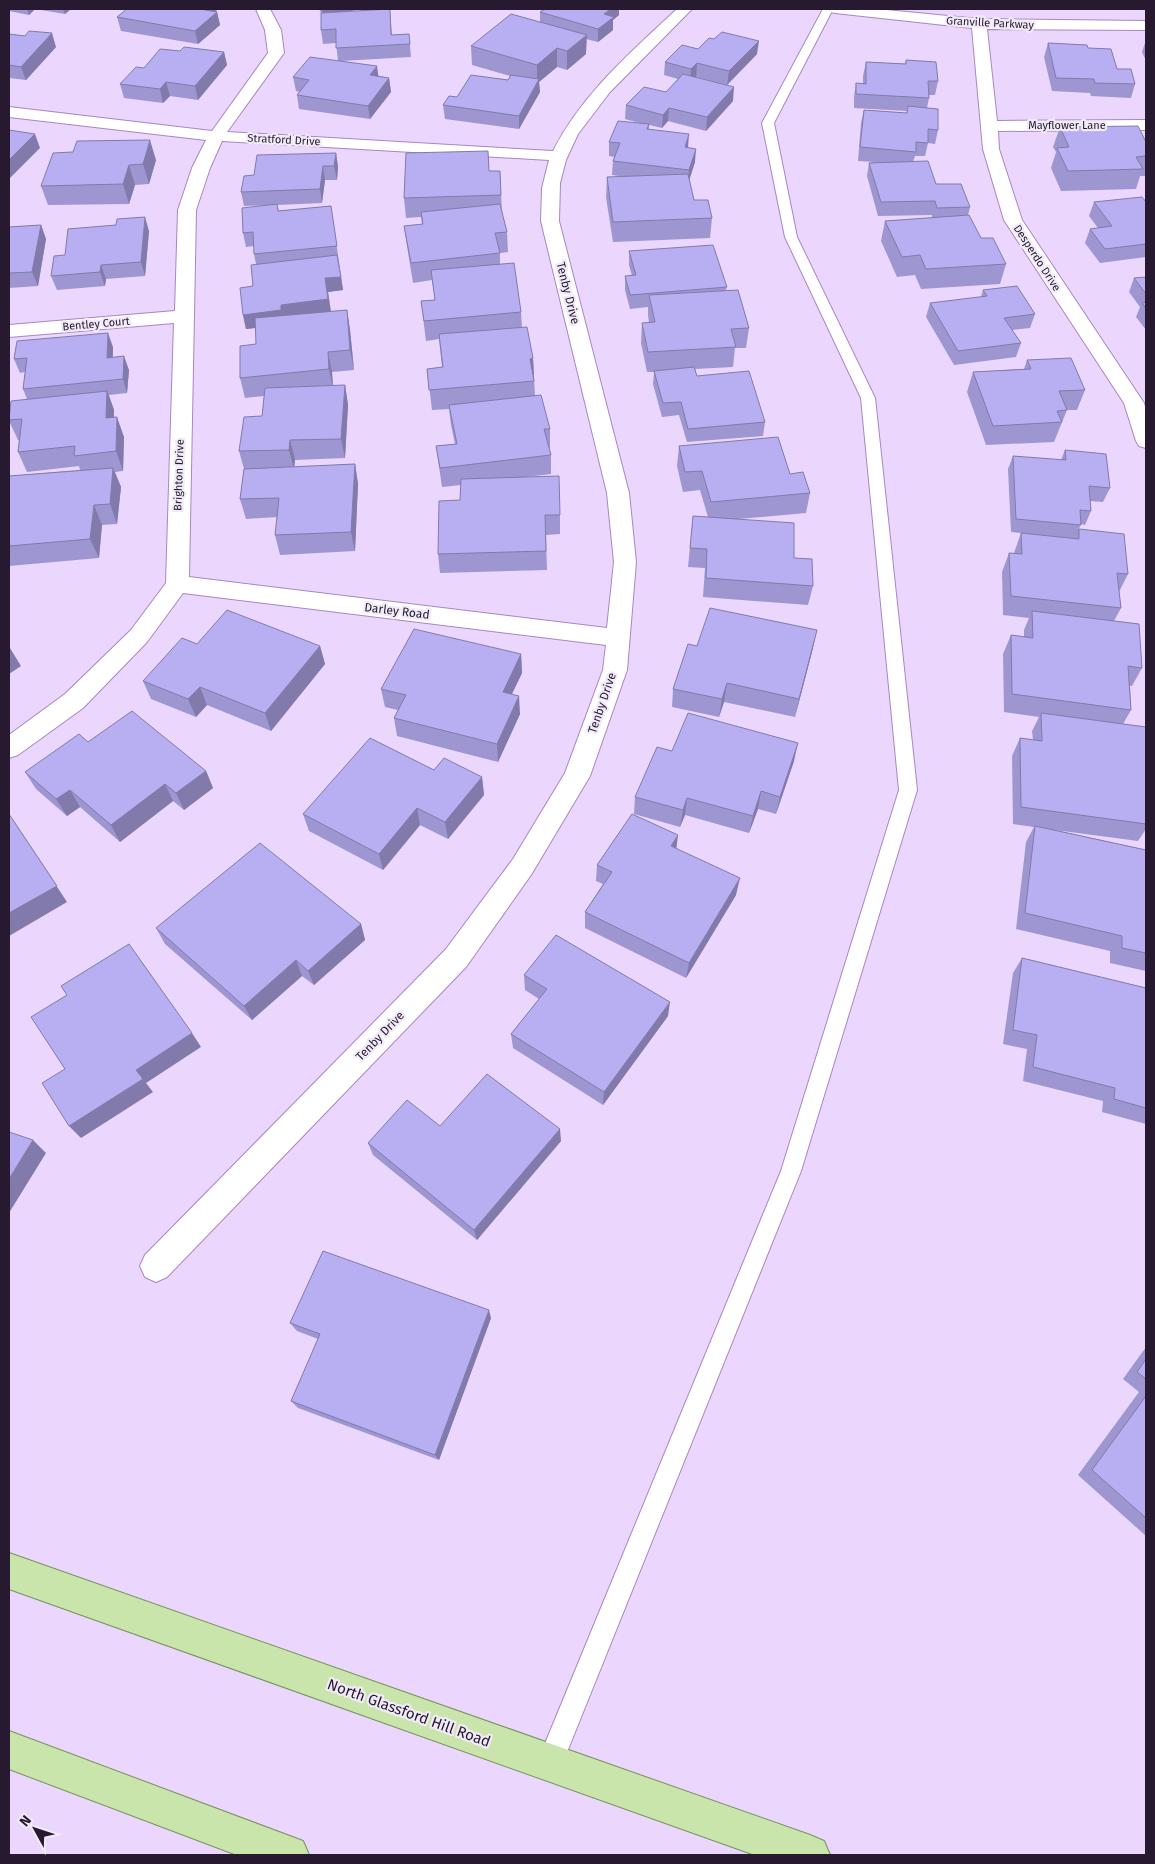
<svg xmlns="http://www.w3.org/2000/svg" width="1155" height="1864" font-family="'Fira Sans',sans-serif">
<rect width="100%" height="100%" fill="#ebd6fd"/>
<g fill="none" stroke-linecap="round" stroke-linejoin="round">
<defs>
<path id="service" d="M823 9H833L774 123 797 237 875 398 917 790 801 1171 559 1772 550 1776 541 1772 537 1763 781 1171 899 790 861 398 785 237 762 123Z"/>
<path id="minor" d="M256 9H270L281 30 284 53 227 132 553 151C582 94 631 52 677 9H692L610 92 578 134 566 160 560 183 559 221 629 493 636 562 627 670 590 776 531 875 466 967 167 1277 156 1282 145 1277 140 1266 145 1255 446 949 513 859 565 773 603 670 606 645 183 593 147 642 83 708 18 755 9 758V735L65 694 131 630 166 583 174 323 9 337V325L175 311 178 210 192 168 206 140 9 117V107L212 131 268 53 265 30ZM222 141 549 160 542 188 541 221 607 493 614 562 607 628 189 577 196 210 210 168Z
M828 9H876L979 19 1146 21V30L987 29 997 121 1146 120V130L998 131 999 149 1022 220 1144 403 1146 410V448L1139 446 1136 441 1124 403 1004 220 983 149 972 28 835 13 830 12Z"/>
<path id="primary" d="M9 1553 810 1835 824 1841 830 1855H755L9 1589Z
M9 1731 303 1841 309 1855H237L9 1769Z"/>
</defs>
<use href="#service" stroke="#a886c3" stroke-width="2"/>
<use href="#minor" stroke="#a886c3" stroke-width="2"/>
<use href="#primary" stroke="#79925d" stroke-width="2"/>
<use href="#service" fill="#fff" fill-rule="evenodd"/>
<use href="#minor" fill="#fff" fill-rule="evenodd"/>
<use href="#primary" fill="#cae5ac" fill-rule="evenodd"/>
</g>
<path fill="#9e96d1" d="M9 9H71L65 14 35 9 29 15 9 11Z
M319 9H362L347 11 391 23 392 35 409 34 411 57 341 61 378 76 389 78 391 92 370 119 299 109 297 95 300 92 296 91 293 77 338 61 336 43 323 44 321 30V13Z
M217 10 215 11 217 12 220 25 198 44 121 31 117 17Z
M540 12 619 15 613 20V30L598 42 586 39V54L567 70 557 67 539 82 540 92 519 129 445 119 443 105 508 80 510 76 472 65 471 46 540 22Z
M9 34 25 36 56 47 26 80 9 78Z
M1146 40V61L1142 52Z
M1048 43 1088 48 1117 69 1135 84 1131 98 1091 96 1090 93 1052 91 1044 57Z
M698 49 757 54 727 85 696 77H695L733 101 706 131 668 121 662 128 649 125V130L688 148 695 162 689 180 694 200 712 218 710 238 613 242 606 197 607 177H625L612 175 613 161 615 157 609 156V142L643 124 625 119 626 105 666 92 678 79 664 75 665 62Z
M180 51 224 52 227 65 198 100 170 96 163 103 124 98 120 84 144 68Z
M906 60 938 81 935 95H929V98L927 108 938 130 935 144 928 143 925 156H915L913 162 936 184 970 207 968 215 981 238 1006 264 1000 284 921 289 915 275 897 277 881 241 885 221 932 218V215L878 216 867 176 869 163 874 162 858 161 861 123 864 110 906 113 907 111 854 108V97L856 83 863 84V76L866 62 905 64Z
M1060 127 1146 142V176H1140L1136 189 1061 191 1051 168 1056 152 1053 147Z
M73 152 156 160 149 184 135 185 129 204 48 205 41 186Z
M336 153 338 167 337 180H325L322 203 277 205 279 211 331 206 343 290 328 292 331 312 347 310 350 330 354 370 332 372 333 386 345 385 348 405 345 458 295 460 294 467 355 464 358 484 355 551 280 555 275 535 277 517 246 519 240 499 244 469 239 451 262 416 264 396 245 398 240 378 256 344V328L246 329 243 315 253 286 256 264 254 254V246L246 247 243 233 273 205 244 206 241 192 254 175Z
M489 171H500L502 214 507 232 508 252 500 253V264L521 312 522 327 533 358 535 396 550 429V448L549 449 551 455V474L526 477 560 515V534L546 535 547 570 440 573 438 554 460 500 461 485 442 487 436 446 455 444 451 425 449 409 432 410 427 369 442 367 439 339 426 341 421 301 435 300 432 280 413 283 407 246 404 226 422 224 421 217 406 218 404 198Z
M1094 202H1146V257L1100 263 1085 243 1090 229 1098 228 1089 216Z
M41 225 46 239 38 286 9 288V227Z
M116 225 149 231 145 276 106 279 105 286 57 290 51 276 65 255Z
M629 251 727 287 726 290 749 328 746 348H735L733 367 695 369 697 376 765 422 763 436 687 442 679 415 662 417 653 384 654 372H647L641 343 642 323H649L648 315V307L630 309 625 290V276H632L629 265Z
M1146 277V330L1136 317 1140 307 1129 292 1134 278Z
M983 290 1035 314 1030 328 1012 330 1021 343 1016 357 954 365 926 317 930 303 981 297Z
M113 347V357L129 370 127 393 109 395 114 410V417L124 437 123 471 115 472 121 487 117 524 102 525 99 558 9 566V476L80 470 79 466 27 472 18 452 19 440H18L9 421V418L27 399 23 389 25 372 20 373 14 359Z
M1027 360 1085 390 1077 410H1067L1054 442 986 445 967 392 973 372 1024 369Z
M679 446 790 474 810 493 806 513 738 519 794 558 813 586 808 605 703 597 705 568 688 567 693 516 708 517 700 490 683 492 677 466Z
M1065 450 1110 488 1103 502 1090 501 1091 511 1085 525 1081 524 1079 529 1128 574 1119 592 1121 608 1114 621 1142 668 1132 686H1130L1131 710 1123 724 1146 727V829L1138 841 1055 830 1146 850V971L1110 963V951L1016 929 1026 842 1034 827 1013 824 1012 756 1020 738 1033 740 1032 731 1039 717 1004 712 1003 654 1011 635 1024 637V630L1029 618 1003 615 1002 572 1009 553H1014L1021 533 1011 532 1008 469 1013 456 1061 460Z
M197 644 320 646 325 664 271 731 207 705 196 717 151 699 143 681Z
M697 646 813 648 795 717 724 702 719 717 672 707 673 689Z
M521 654 522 673 512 694 520 714 498 762 397 736 394 718 398 710 385 707 381 689Z
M88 742 206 771 213 788 184 810 173 801 120 842 80 807 67 816 36 789 25 772Z
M672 751 794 761 776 814 758 809 749 833 685 815 680 827 634 814 635 797Z
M434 770 482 777 484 795 448 839 420 825 383 870 309 831 303 814Z
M677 849 736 895 686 978 585 928V912L603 884 596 881 597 865Z
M361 924 365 940 314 985 302 976 252 1020 165 944 156 928Z
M1022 958 1146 988V1124L1102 1112 1103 1101 1023 1081 1027 1049 1003 1044 1013 973Z
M524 975 668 1016 603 1105 513 1048 511 1034 539 999 525 990Z
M440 1126 561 1141 477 1240 373 1155 368 1143Z
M491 1318 439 1460 298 1408 291 1401 318 1339 297 1331 290 1323Z
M1146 1347V1536L1078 1475 1139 1392 1123 1379Z"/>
<path fill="#817aaa" d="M27 9H35L29 15Z
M63 9H71L65 14Z
M200 9H216L217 10 203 22Z
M322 9H362L323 16Z
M611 9H619V15L613 20V30L598 42V29L604 14Z
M217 12 220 25 198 44 195 31Z
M52 33 56 47 26 80 21 67Z
M587 35 586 54 567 70V51Z
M759 41 757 54 727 85 729 71Z
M557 48V67L539 82 540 92 519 129V116L537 83V65Z
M224 52 227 65 198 100 195 86Z
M697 63 696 77 690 82 691 69Z
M377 66 379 80 370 75Z
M389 78 391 92 370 119 368 106Z
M166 82 170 96 163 103 160 89Z
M734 87 733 101 706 131 707 117Z
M669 108 668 121 662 128 663 115Z
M35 134 40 148 9 179V160Z
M689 134 688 148 685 147Z
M150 140 156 160 149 184 143 164Z
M696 149 695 162 688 184 689 170Z
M336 153 338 167 337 180 334 166Z
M129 165 135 185 129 204 123 184Z
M323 166 325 180 322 203 320 189Z
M145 217 149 231 145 276 141 262Z
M41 225 46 239 38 286 32 272Z
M101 265 106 279 105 286 100 272Z
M341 277 343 290 328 292 331 313 284 324 246 329 243 315 281 305 325 278Z
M347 310 350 330 354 370 350 350Z
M108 333 113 347 112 372 107 358Z
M328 352 332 372 333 389 329 369Z
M124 356 129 370 127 393 123 379Z
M533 358 534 378 530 359Z
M345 385 348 405 345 458 341 439Z
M107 391 114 410 113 438 106 418Z
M117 417 124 437 123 471 116 451Z
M290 440 295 460 294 469 289 450Z
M355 464 358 484 355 551 351 532Z
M113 468 121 487 117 524 110 504Z
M94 505 102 525 99 558 90 539Z
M817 630 813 648 795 717 799 699Z
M320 646 325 664 271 731 265 713Z
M10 648 21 666 9 674V649Z
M521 654 522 673 504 710 503 692Z
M727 683 724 702 719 717 722 699Z
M200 687 207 705 196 717 188 699Z
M519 696 520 714 498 762 497 744Z
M798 743 794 761 776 814 780 797Z
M206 771 213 788 184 810 176 793Z
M482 777 484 795 448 839 445 822Z
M165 784 173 801 120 842 111 825Z
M70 790 80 807 67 816 56 799Z
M761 791 758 809 749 833 753 816Z
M687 798 685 815 680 827 683 810Z
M417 808 420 825 383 870 379 854Z
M15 823 67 902 9 936V913Z
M678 835 676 852 671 846Z
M740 878 736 895 686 978 689 963Z
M361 924 365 940 314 985 308 971Z
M296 960 302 976 252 1020 244 1006Z
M670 1002 668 1016 603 1105 604 1092Z
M192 1033 201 1047 146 1083 153 1092 81 1138 69 1126 136 1070Z
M560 1129 561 1141 477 1240 474 1230Z
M33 1140 46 1153 9 1213V1179Z
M489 1310 491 1318 439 1460 435 1455Z"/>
<path fill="#b8aff3" stroke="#817aaa" d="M127 9H200L217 12 195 31 117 17Z
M390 9 391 35 409 34 410 44 336 48V29L321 30V13Z
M545 9H611L604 14 614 17 598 29 540 12Z
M511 14 587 35 567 51 557 48 537 65 471 46Z
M29 31 52 33 21 67 9 65V34L25 36Z
M722 32 759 41 729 71 697 63 691 69 665 62 682 45 698 49 709 38 714 39Z
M1048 43 1087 45 1088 48 1111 49 1117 69H1131L1135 84 1095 83 1094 79 1056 78Z
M184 47 224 52 195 86 166 82 160 89 120 84 136 67 144 68 160 49 180 51Z
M310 57 377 66 370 75 389 78 368 106 297 95 309 80 293 77Z
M906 60 936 62 938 81H928L929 98 856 94V83L866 84V62L906 64Z
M683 74 734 87 707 117 669 108 663 115 626 105 644 87 666 92Z
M471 75 508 80 511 75 539 79 519 116 443 105 449 96 457 97Z
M908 106 938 109V130L928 129V143L916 142V152L860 147 864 110 907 113Z
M618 121 649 124 647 129 689 134 685 147 696 149 689 170 613 161 620 143 609 142Z
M1138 126 1146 142V156L1136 157 1143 169 1068 171 1057 148 1069 147 1060 127Z
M9 130 35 134 9 160Z
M150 140 143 164 129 165 123 184 41 186 53 153 73 152 77 141Z
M488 151 489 171H500L501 195 404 198 406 153Z
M336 153 334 166H323L320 189 241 192 244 176 254 175 257 155Z
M928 161 936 184H961L970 207 937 208 935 201 881 202 869 163Z
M688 174 694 200H708L712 218 613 222 607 177Z
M1142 197 1146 202V244L1105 249 1090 229 1112 226 1094 202Z
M277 204 278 211 331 206 337 246 254 254 253 232 243 233 242 208Z
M500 204 507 232 495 233 500 253 411 263 404 226 423 224 421 212Z
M969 215 981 238H993L1006 264 926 269 920 255 902 257 885 221Z
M145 217 141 262 101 265 100 272 51 276 54 256 65 255 68 229 116 225 117 219Z
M41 225 32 272 9 273V227Z
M713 245 727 287 630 295 625 276 636 275 629 251Z
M337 255 341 277 325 278 328 299 281 305V310L243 315 240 288 253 286 251 265Z
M514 263 521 312 424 321 421 301 435 300 431 270Z
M1146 277V294L1134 278Z
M1017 286 1035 314 1004 318 1021 343 958 351 930 303 987 296 983 290Z
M738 290 749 328 731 329 736 347 648 352 642 323 655 322 649 295Z
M1146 302V308L1142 303Z
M347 310 350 350 328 352 329 369 240 378V346L256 344 255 318Z
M527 327 533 358 530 359 534 381 429 390 427 369 443 367 439 334Z
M108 333 107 358 124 356 123 379 23 389 27 358 14 359 17 341Z
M1071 358 1085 390 1059 391 1067 410 1057 411 1062 422 993 426 973 372 1031 369 1027 360Z
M694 367 697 376 749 371 765 422 688 429 681 402 663 403 654 371Z
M345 385 341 439 290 440 289 450 239 451 244 417 262 416 265 388Z
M107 391 106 418 117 417 116 451 74 456 75 446 18 452 22 419 9 420 11 401Z
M541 395 550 429H544L551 455 440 468 436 446 457 444 449 405Z
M778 437 790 474 803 472 810 493 711 502 702 471 685 472 679 446Z
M1065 450 1106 454 1110 488 1089 486 1091 511 1080 510 1081 525 1016 519 1013 456 1066 460Z
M355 464 351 532 275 535 279 498 240 499 244 469Z
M113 468 110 504 94 505 90 539 9 546V476Z
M559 476 560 515H545L546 551 438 554 439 501 460 500 461 479Z
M693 516 794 523V558L812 559 813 586 706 578 707 549 690 548Z
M1079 529 1124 534 1128 574 1117 573 1121 608 1011 596 1009 553 1022 554 1021 533 1079 539Z
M710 608 817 630 799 699 727 683 722 699 673 689 688 644 697 646Z
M227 610 320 646 265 713 200 687 188 699 143 681 182 638 197 644Z
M1032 611 1139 624 1142 668 1128 666 1131 710 1012 694 1011 635 1033 638Z
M414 629 521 654 503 692 519 696 497 744 394 718 406 695 381 689Z
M132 711 206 771 176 793 165 784 111 825 70 790 56 799 25 772 79 734 88 742Z
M688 713 798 743 780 797 761 791 753 816 687 798 683 810 635 797 657 747 672 751Z
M1041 713 1146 727V824L1021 807 1020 738 1042 741Z
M370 738 434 770 444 758 482 777 445 822 417 808 379 854 303 814Z
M9 814 57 886 9 913Z
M632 814 678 835 671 846 740 878 689 963 585 912 612 872 597 865Z
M1035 826 1146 850V953L1122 948V936L1025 913Z
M260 843 361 924 308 971 296 960 244 1006 156 928Z
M556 935 670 1002 604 1092 511 1034 547 989 524 975Z
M129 944 192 1033 136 1070 143 1079 69 1126 42 1083 65 1069 31 1017 67 995 61 986Z
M1022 958 1146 988V1108L1114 1099 1115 1088 1033 1067 1037 1035 1013 1030Z
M487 1074 560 1129 474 1230 368 1143 407 1100 440 1126Z
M9 1132 33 1140 9 1179Z
M323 1251 489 1310 435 1455 291 1401 320 1334 290 1323Z
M1146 1359V1379L1137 1372Z
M1146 1396V1518L1092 1470Z"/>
<g text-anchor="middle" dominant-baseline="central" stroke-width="4.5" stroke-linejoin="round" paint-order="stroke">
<g font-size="11" fill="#261930" stroke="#f1eaf7">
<text transform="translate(990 23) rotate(3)">Granville Parkway</text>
<text x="1067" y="125">Mayflower Lane</text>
<text transform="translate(284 140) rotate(3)">Stratford Drive</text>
<text transform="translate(1037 258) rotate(57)">Desperdo Drive</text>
<text transform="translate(96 324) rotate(-5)">Bentley Court</text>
<text transform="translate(179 475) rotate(-88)">Brighton Drive</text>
</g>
<g font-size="12" fill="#261930" stroke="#f1eaf7">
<text transform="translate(568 293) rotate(76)">Tenby Drive</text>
<text transform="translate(397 611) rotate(7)">Darley Road</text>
<text transform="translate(602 703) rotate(-71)">Tenby Drive</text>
<text transform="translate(380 1036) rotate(-46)">Tenby Drive</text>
</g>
<g font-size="15" fill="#261930" stroke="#f1eaf7">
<text transform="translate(409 1713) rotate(20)">North Glassford Hill Road</text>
</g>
</g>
<rect width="1155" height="1864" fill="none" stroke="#261930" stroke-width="20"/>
<g transform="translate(35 1829) rotate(310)" stroke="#f1eaf7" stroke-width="4" paint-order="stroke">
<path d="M0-4L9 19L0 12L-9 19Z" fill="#261930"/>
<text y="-8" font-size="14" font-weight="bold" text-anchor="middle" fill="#261930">N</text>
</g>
</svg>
